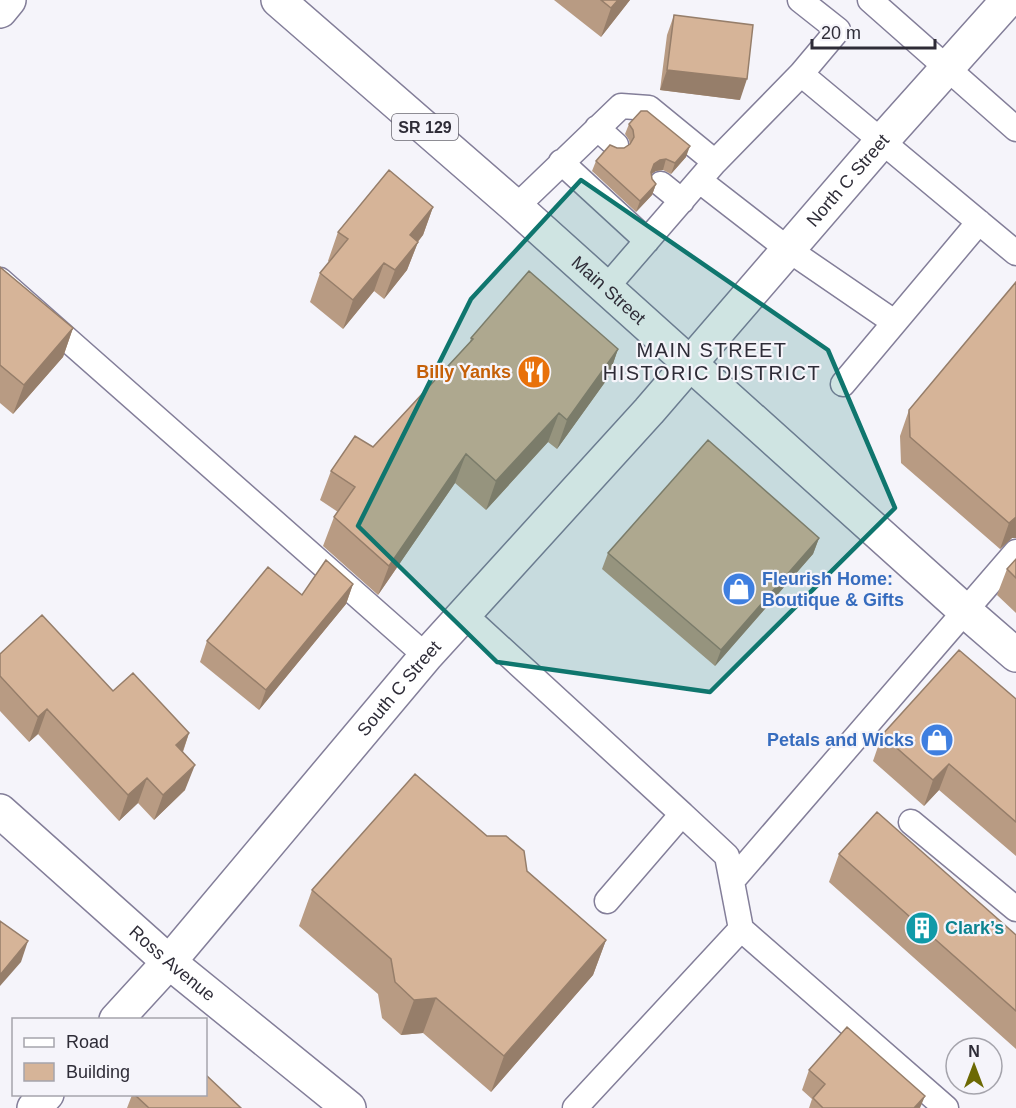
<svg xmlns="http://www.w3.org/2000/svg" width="1016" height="1108" font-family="Arial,sans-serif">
<rect width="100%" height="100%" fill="#f5f4fa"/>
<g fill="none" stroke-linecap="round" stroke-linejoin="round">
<defs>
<path id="lane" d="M870 0 1016 129
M801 74 1016 253
M597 128 616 145
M561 162 647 241
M715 162 801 74 838 30 800 0
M700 181 789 250 894 322
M661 184 682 201
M516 207 621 106 649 108 715 162 606 288
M0 280 426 656
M843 384 979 222
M464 614 682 814 607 901
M682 814 727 856 741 929 946 1108
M911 822 1016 909
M732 881 1016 552
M575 1108 741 929"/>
<g id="street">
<path d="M0 11 9 0"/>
<path id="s1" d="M116 1020 169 962 426 656 649 411 881 142 1008 0"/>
<path d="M34 1108 47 1094"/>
</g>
<g id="secondary">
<path id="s2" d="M0 811 169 962 349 1108"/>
</g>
<g id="primary">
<path id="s3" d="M278 0 516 207 964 610 1016 655"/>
</g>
</defs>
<use href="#lane" stroke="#837e99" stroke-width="27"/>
<use href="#street" stroke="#837e99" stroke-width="36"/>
<use href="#secondary" stroke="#837e99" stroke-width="36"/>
<use href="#primary" stroke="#837e99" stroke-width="36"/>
<use href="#lane" stroke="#fff" stroke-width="24"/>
<use href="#street" stroke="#fff" stroke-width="33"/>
<use href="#secondary" stroke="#fff" stroke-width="33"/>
<use href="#primary" stroke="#fff" stroke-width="33"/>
</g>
<path fill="#b89b83" d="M554 0H630L601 37Z
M674 15 740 100 660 90 667 35Z
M629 124 686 157 671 174 663 170 656 171 651 174 652 179 656 184 652 195 636 212 592 171 596 161 617 148H624L630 145 629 140 625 134Z
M433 207 423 235 418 242 407 270 384 299 374 291 343 329 310 302 320 273 329 262 328 261 338 232Z
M0 267 73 328 63 357 13 414 0 403Z
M1016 282 1012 538 1000 549 901 463 900 436 909 410Z
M471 338 618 349 608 378 557 449 548 442 486 510 455 483 378 595 323 546 334 517 338 512 320 500 331 471 373 447 470 342Z
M819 538 813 554 715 666 602 569 608 553Z
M1016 559V613L997 595 1007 569Z
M353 584 346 604 259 710 200 662 207 641 302 595Z
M0 654 113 691 189 733 183 752 185 790 154 820 138 803 119 821 38 734 29 742 0 711Z
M1016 699V856L939 790 924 806 873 761 882 735Z
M839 854 1016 935V1049L829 882Z
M527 871 606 940 593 975 491 1092 423 1033 401 1035 382 1018 378 994 299 926 312 890Z
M809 1070 920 1108H809L812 1099 802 1090Z
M132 1095H206L241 1108H127Z"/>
<path fill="#967e6a" d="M618 0H630L601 37 611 8Z
M667 70 747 79 740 100 660 90Z
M690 146 686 157 671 174 675 163Z
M666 159 663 170 656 171 650 175 647 182 654 164 660 160Z
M656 184 652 195 636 212 640 201Z
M433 207 423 235 399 264 410 235Z
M418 242 407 270 384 299 395 270Z
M384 263 374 291 343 329 353 300Z
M73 328 63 357 13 414 24 385Z
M618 349 608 378 557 449 567 420Z
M559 413 548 442 486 510 496 481Z
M466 454 455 483 378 595 389 566Z
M1016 517V538H1012L1000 549 1009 523Z
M819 538 813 554 715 666 721 650Z
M353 584 346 604 259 710 266 690Z
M47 709 38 734 29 742 38 717Z
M189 733 180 759 176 745Z
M949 764 939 790 924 806 933 780Z
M195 765 185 790 154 820 163 795Z
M147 778 138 803 119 821 128 795Z
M606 940 593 975 491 1092 504 1056Z
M28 941 21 962 0 986V975Z
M436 998 423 1033 401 1035 414 1000Z
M925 1096 920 1108H914Z"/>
<path fill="#d6b498" stroke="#967e6a" stroke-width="1.5" d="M601 0H618L611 8Z
M674 15 753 25 747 79 667 70Z
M641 111H647L690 146 675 163 666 159 660 160 654 164 651 172 652 179 656 184 640 201 596 161 610 145 617 148H624L630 144 634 137 633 130 629 124Z
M389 170 433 207 410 235 418 242 395 270 384 263 353 300 320 273 348 239 338 232Z
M0 267 73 328 24 385 0 365Z
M529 271 618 349 567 420 559 413 496 481 466 454 389 566 334 517 355 487 331 471 355 436 373 447 473 339 471 338Z
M1016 282V517L1009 523 910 437 909 410Z
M708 440 819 538 721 650 608 553Z
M1016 559V578L1007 569Z
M326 560 353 584 266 690 207 641 268 567 302 595Z
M42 615 113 691 133 673 189 733 176 745 195 765 163 795 147 778 128 795 47 709 38 717 0 676V654Z
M959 650 1016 699V822L949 764 933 780 882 735Z
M415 774 487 836H506L524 851 527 871 606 940 504 1056 436 998 414 1000 395 982 391 959 312 890Z
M877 812 1016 935V1011L839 854Z
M0 921 28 941 0 975Z
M847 1027 925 1096 914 1108H823L813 1098 825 1084 809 1070Z
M206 1075 241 1108H149L135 1095H206Z"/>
<path fill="#0f766e" fill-opacity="0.2" stroke="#0f766e" stroke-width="4.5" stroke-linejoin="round" d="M581 180 828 350 895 508 710 692 497 662 358 526 471 299Z"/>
<defs>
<symbol id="restaurant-disc" viewBox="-11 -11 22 22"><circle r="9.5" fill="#e8710a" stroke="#f5f4fa"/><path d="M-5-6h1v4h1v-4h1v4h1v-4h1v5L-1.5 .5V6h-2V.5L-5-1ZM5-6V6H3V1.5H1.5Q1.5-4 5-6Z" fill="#fff"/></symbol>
<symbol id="shop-disc" viewBox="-11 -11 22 22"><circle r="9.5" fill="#3f7fe0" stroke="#f5f4fa"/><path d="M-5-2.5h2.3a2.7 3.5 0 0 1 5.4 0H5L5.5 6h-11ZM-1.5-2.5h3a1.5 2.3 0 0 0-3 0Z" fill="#fff"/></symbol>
<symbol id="building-disc" viewBox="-11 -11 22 22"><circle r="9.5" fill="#0f9aa8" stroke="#f5f4fa"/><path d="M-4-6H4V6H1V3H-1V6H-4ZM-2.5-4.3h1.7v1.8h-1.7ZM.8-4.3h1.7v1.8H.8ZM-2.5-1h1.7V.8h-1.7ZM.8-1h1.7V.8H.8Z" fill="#fff"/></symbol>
</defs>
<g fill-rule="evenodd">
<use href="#restaurant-disc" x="515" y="353" width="38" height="38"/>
<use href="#shop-disc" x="720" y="570" width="38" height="38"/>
<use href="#shop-disc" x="918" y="721" width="38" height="38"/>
<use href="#building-disc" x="903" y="909" width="38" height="38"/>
</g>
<g text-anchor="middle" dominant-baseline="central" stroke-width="4.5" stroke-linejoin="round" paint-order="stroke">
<rect fill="#f5f4fa" stroke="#6a6872" stroke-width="1.5" x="392" y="114" width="66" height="26" rx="4.5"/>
<g font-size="16" font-weight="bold" fill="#2e2c37">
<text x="425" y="127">SR 129</text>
</g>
<g font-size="18" fill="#2e2c37" stroke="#f5f4fa">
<text stroke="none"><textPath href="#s1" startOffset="1114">North C Street</textPath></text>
<text stroke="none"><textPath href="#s3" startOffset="440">Main Street</textPath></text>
<text stroke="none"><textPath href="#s1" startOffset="436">South C Street</textPath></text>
<text stroke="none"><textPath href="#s2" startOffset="230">Ross Avenue</textPath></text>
</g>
<g font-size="18" font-weight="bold" fill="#c56008" stroke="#f5f4fa" text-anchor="end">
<text x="511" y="372">Billy Yanks</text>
</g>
<g font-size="18" font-weight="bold" fill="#366cbe" stroke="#f5f4fa" text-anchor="start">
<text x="762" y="579">Fleurish Home:<tspan x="762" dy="21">Boutique &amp; Gifts</tspan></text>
<text x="914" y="740" text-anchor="end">Petals and Wicks</text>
</g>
<g font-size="18" font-weight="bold" fill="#0d838f" stroke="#f5f4fa" text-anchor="start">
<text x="945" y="928">Clark’s</text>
</g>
<g font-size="20" letter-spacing="1.5" fill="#2e2c37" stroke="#f5f4fa">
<text x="712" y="350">MAIN STREET<tspan x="712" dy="23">HISTORIC DISTRICT</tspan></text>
</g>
</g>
<rect x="12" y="1018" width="195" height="78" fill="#f5f4fa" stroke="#a5a4ac" stroke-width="1.5"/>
<rect x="24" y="1038" width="30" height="9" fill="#ffffff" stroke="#a5a4ac" stroke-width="1.5"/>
<text x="66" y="1048" font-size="18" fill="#2e2c37">Road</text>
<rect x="24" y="1063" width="30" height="18" fill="#d6b498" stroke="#a5a4ac" stroke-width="1.5"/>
<text x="66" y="1078" font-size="18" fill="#2e2c37">Building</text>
<g transform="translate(974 1066)"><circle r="28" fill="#f5f4fa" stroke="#a5a4ac" stroke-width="1.5"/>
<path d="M0-4.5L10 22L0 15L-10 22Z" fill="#6c6903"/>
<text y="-9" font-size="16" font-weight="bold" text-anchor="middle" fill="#2e2c37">N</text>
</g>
<path d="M812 39v9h123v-9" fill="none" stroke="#2e2c37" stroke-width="3"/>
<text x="821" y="39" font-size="18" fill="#2e2c37" stroke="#f5f4fa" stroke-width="4.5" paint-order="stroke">20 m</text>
</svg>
